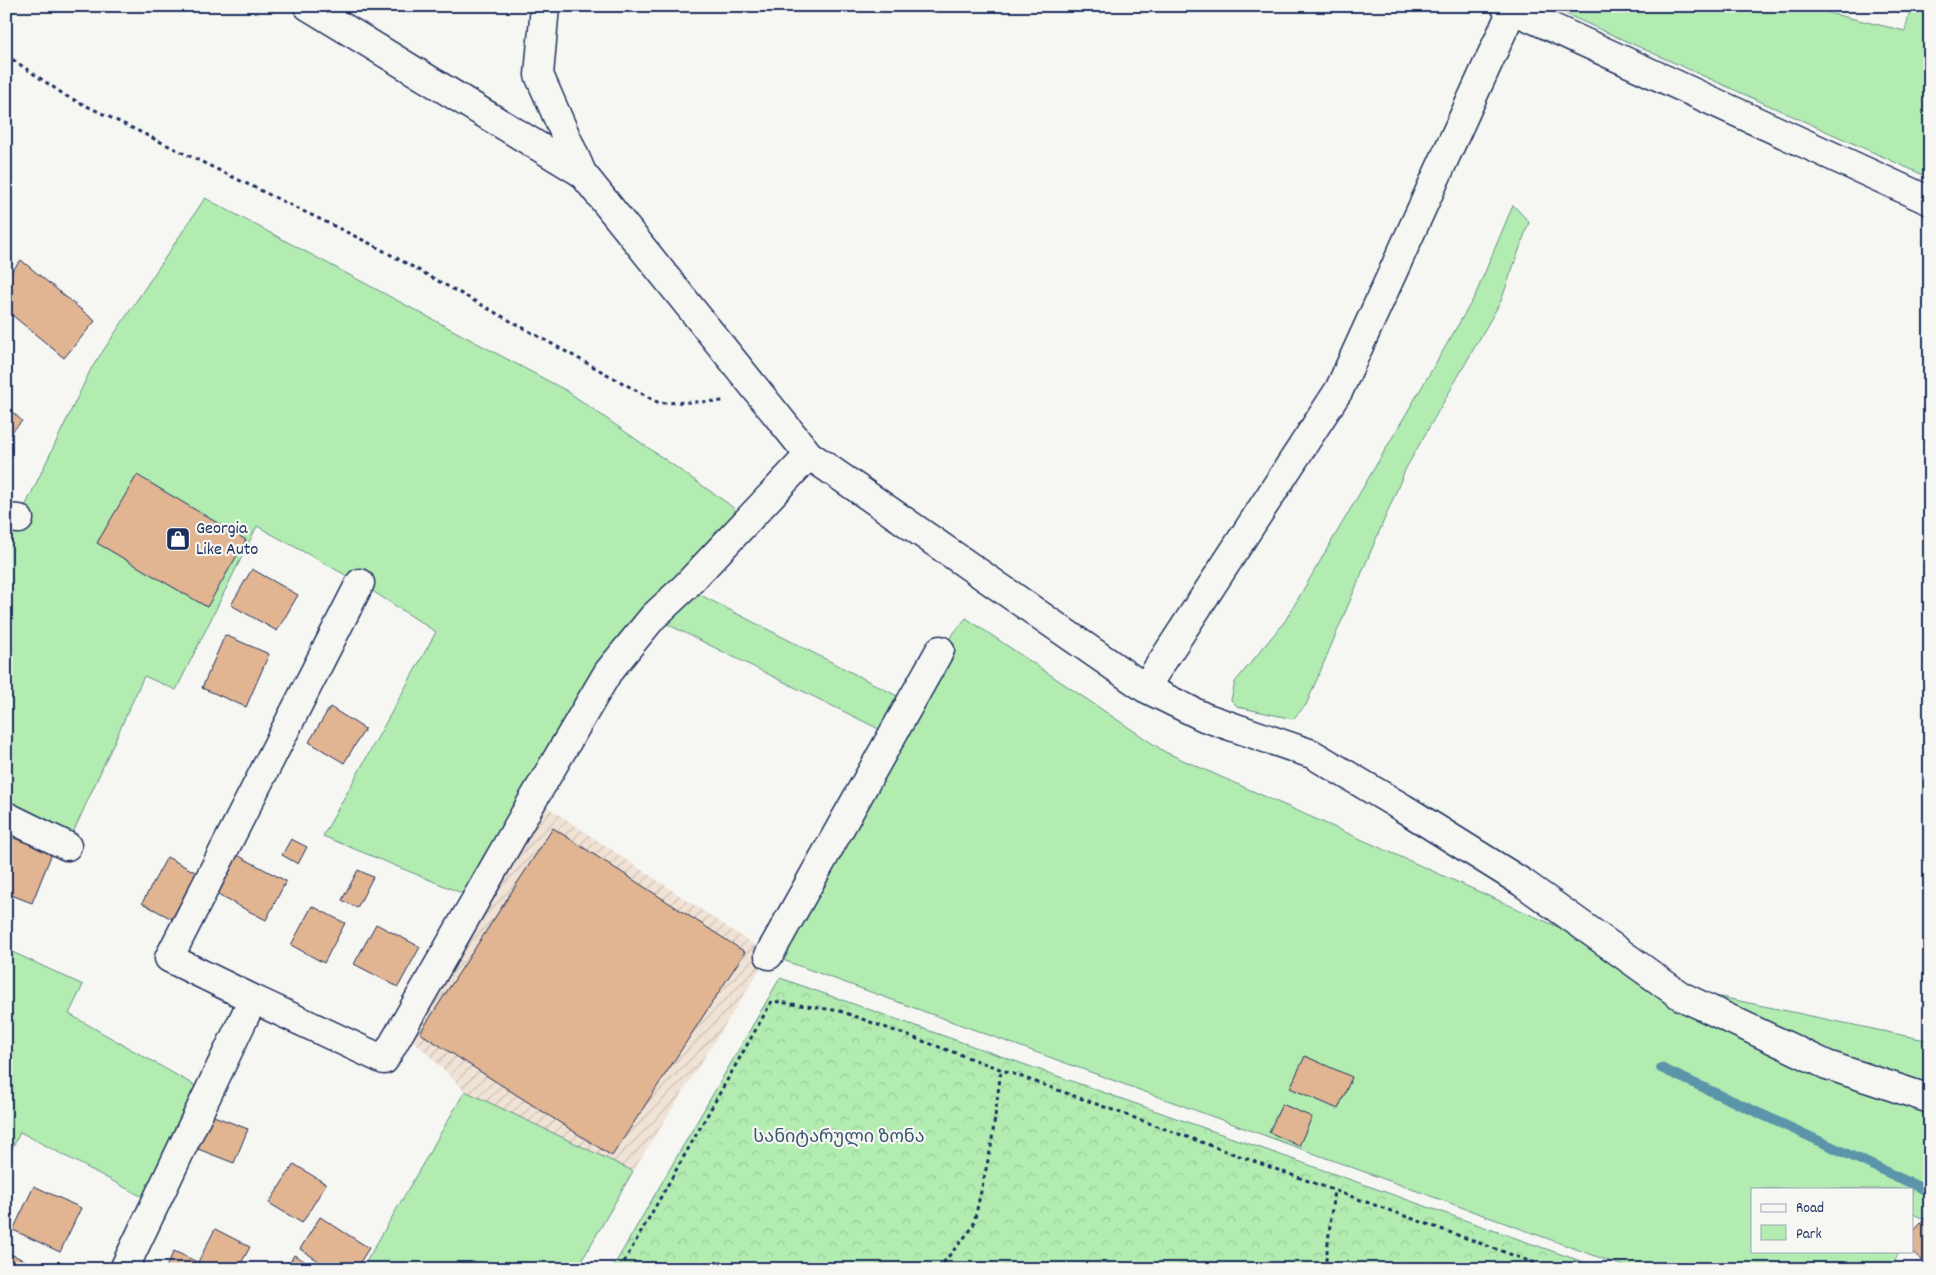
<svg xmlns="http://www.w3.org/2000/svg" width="1936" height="1275" font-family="Dekko,'Noto Sans Georgian',sans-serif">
<defs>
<pattern id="industrial-furrows" width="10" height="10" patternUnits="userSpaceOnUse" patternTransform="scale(1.25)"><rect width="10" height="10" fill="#f0e2d5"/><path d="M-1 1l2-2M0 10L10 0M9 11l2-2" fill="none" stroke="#cdc2b9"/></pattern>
<pattern id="forest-crowns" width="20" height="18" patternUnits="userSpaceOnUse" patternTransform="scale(1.25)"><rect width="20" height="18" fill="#b2ecb1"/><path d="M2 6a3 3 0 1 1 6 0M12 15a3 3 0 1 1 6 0" fill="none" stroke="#98cb9b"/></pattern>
</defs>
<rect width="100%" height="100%" fill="#f6f6f2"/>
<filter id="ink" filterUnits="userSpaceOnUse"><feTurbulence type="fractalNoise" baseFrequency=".02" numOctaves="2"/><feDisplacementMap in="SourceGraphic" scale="10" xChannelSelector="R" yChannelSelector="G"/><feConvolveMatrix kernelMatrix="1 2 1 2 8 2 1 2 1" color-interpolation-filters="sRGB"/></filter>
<g filter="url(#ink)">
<path fill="url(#industrial-furrows)" d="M534 798 769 955 633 1171 465 1091 402 1029Z"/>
<path fill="#b2ecb1" stroke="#668e88" d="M1558 6H1799L1905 31 1911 6H1930V178L1557 10Z
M205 198 567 391 730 505 746 520 685 587 911 703 940 650 966 618 1165 752 1711 995 1930 1041V1222L1913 1214 1912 1216V1189H1752V1251H1899L1892 1269H1631L769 955 893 736 653 617 476 899 323 836 436 632 360 583 257 526 176 690 144 676 67 846 6 816V541L19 519 91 369Z
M1513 205 1529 222 1501 301 1406 468 1306 705 1293 719 1238 707 1231 700 1235 682 1285 621 1475 296Z
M6 949 83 985 69 1014 208 1093 156 1204 20 1132 6 1162Z
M465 1091 633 1171 577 1269H362Z"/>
<path fill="url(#forest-crowns)" stroke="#668e88" d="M780 978 1603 1269H612Z"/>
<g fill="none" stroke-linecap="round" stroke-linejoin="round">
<path stroke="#5c95aa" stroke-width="10" d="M1661 1068 1930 1192"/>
</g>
<path fill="#e1b492" stroke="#1b2f5e" d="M21 260 95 321 64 358 6 310V278Z
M6 406 22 421 6 438Z
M137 475 246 540 207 607 97 543Z
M252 569 298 595 277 631 231 605Z
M225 635 269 654 246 707 202 688Z
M330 707 365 729 344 763 309 742Z
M553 828 745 952 612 1156 420 1033Z
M6 835 52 853 32 903 6 893Z
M291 839 307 847 298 864 282 855Z
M237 855 286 881 266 920 216 894Z
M167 857 197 873 172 919 142 903Z
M358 870 373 877 357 908 342 900Z
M312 906 345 923 324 963 291 945Z
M376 924 420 947 398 987 354 964Z
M1305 1056 1352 1077 1338 1109 1290 1088Z
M1282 1104 1312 1117 1299 1146 1269 1132Z
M211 1115 248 1129 234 1163 198 1149Z
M294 1164 326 1184 302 1223 269 1203Z
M34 1186 81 1208 60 1252 13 1230Z
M1930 1213V1265L1929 1266 1911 1251 1912 1233Z
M320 1217 369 1248 356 1269H331L300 1249Z
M215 1229 250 1247 238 1269H212L198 1262Z
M174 1251 212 1269H165Z
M6 1252 44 1269H6Z
M294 1255 318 1269H286Z"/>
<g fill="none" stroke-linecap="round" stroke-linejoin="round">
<defs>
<path id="minor" d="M308 6 582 173 809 455 1145 688 1204 717 1312 754 1403 808 1523 883 1681 996 1827 1065 1930 1099
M545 6 539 75 582 173
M1505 6 1930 201
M6 518 19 519
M1145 688 1339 390 1514 6
M6 816 67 846
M769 955 940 650
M253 999 384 1060 534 798 608 672 653 617 685 587 809 455
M124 1269 253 999 169 958 360 583"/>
</defs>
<use href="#minor" stroke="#1b2f5e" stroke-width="31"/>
<path stroke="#1b2f5e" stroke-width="3" stroke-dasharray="4 4" stroke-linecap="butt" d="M6 55 66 96 373 245 659 403 726 401
M620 1269 772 1001 840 1011 1551 1269
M938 1269 973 1227 991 1147 1001 1070
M1325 1269 1334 1190"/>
<use href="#minor" stroke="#f6f6f2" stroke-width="28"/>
</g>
</g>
<defs>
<symbol id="shop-square" viewBox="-11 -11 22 22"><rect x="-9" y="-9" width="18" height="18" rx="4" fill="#1b2f5e" stroke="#f6f6f2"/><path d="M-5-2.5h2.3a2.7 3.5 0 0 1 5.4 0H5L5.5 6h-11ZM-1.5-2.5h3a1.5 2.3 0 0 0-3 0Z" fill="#fff"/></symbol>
</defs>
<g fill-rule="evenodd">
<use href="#shop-square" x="164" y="525" width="28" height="28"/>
</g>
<g text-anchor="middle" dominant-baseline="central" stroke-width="4.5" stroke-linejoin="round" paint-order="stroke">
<g font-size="18" fill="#1b2f5e" stroke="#f6f6f2" text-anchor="start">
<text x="196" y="529">Georgia<tspan x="196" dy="21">Like Auto</tspan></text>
</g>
<g font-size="18" fill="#39556f" stroke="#f6f6f2">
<text x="839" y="1138">სანიტარული ზონა</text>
</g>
</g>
<rect width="1936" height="1275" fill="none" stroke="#f6f6f2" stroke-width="25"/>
<rect x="12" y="12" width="1911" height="1250" fill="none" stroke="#1b2f5e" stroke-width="2" filter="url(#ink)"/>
<rect x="1751" y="1188" width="162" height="65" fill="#f6f6f2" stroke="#9ea6b7"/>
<rect x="1761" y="1204" width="25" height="8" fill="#f6f6f2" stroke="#9ea6b7"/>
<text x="1796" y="1212" font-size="15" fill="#1b2f5e">Road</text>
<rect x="1761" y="1225" width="25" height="15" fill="#b2ecb1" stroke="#9ea6b7"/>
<text x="1796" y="1238" font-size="15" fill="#1b2f5e">Park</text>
</svg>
